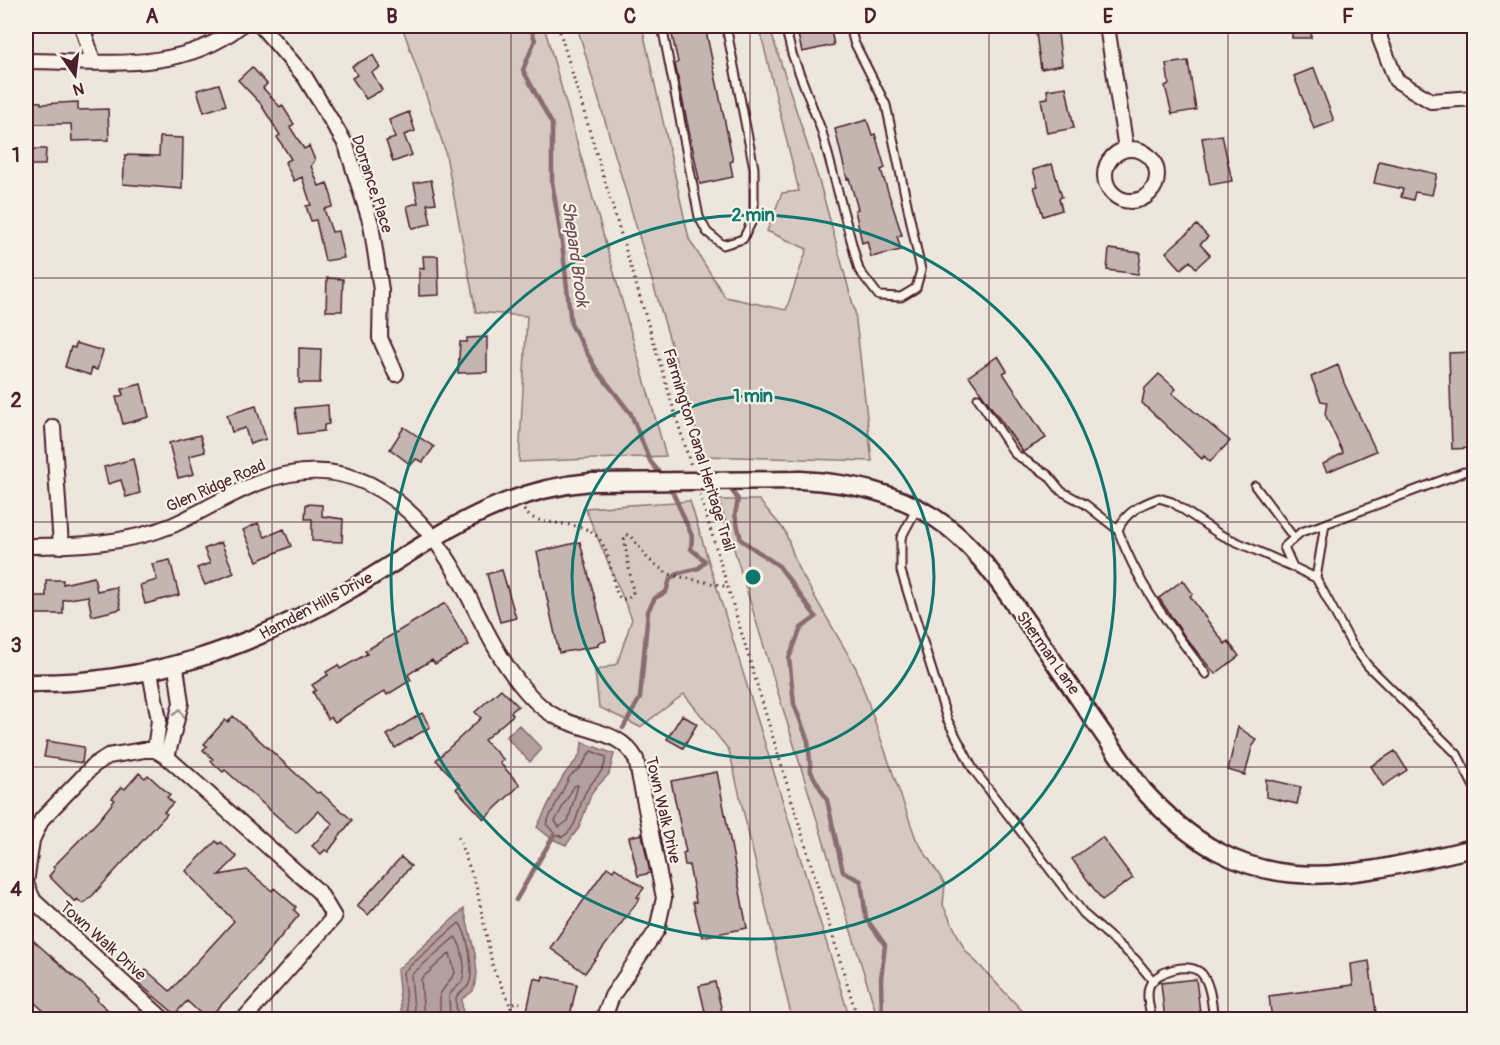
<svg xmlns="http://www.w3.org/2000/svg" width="1500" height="1045" font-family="Pangolin,sans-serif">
<rect width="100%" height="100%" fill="#ece6dd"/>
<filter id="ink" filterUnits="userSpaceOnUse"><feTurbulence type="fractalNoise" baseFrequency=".0167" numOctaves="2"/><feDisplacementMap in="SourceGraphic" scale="12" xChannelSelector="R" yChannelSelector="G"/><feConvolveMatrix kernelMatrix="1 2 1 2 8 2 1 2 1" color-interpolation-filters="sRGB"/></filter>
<g filter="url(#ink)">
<path fill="#d5c9c2" stroke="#907476" stroke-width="1.5" d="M402 26H544L666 456 519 462 527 316 476 312 445 150Z
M577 26H642L689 239 725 297 786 310 807 249 767 231 782 193 799 191 759 26H769L820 184 855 312 872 461 704 456Z
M719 500H759L785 531 798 568 856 668 916 839 945 884 943 905 965 950 1030 1019H878Z
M690 501 850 1019H792L729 750 684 694 640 727 599 707 595 671 617 664 632 619 585 508Z"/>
<path fill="#b39f9d" stroke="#896c6f" stroke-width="1.5" d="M519 725 542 749 530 762 506 737Z
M582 742 614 754 609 774 592 792 579 828 566 845 552 839 537 827C546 810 554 791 564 775 573 761 581 762 582 742Z
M464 909 475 954 477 974 473 991 462 999 463 1019H402L397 970Z"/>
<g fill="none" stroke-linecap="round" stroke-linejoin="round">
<path stroke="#745259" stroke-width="1.5" d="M591 751 606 757C605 772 596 776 588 788 577 803 580 828 562 837L555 834 546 824 570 776 580 768Z
M578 785 568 821 559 827 555 821 574 786Z
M408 1020 403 972 459 923C468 933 474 971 469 984 466 990 459 992 456 998L457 1020
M415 1020 411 975 455 937C462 945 467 970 462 981 459 987 452 989 449 996L450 1020
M424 1020 421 979 450 953 455 973 440 994V1020"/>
<path stroke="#896c6f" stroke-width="4.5" d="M530 26 535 40 523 70 552 124V182L562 243 571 324 596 369 631 414 650 461 663 477
M728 486 738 499 735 515 741 540 779 566 816 617 801 628 789 658 794 704 808 741 811 772 827 800 843 872 861 881 866 918 885 945 881 979 882 1020
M623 728 640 698 648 611 655 598 666 592 670 579 679 573 699 568 705 561 691 549 692 536 670 486
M516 900 554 835"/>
</g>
<path fill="#c4b5b0" stroke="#4a1f2b" stroke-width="1.5" d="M670 26H705L733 161 730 162 733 177 700 184 675 64 678 62Z
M796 26H830L834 45 802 52Z
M1035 26H1057L1062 65 1041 69Z
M1292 26H1311V38H1292Z
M373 55 380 68 372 72 382 90 366 99 352 78 357 75 352 66Z
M1188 61 1196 110 1172 114 1165 86 1169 84 1166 64Z
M252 67 267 84 263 88 280 107 282 105 294 124 290 127 304 149 309 146 315 160 311 166 319 186 327 183 332 198V207L324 209 332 232 338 231 344 258 325 261 316 220 311 221 306 206 311 205 302 177 294 181 285 162 291 159 277 137 280 135 260 103 238 80Z
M1314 68 1334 121 1314 129 1294 76Z
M219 84 226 105 204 112 197 90Z
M1066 87 1074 128 1047 133 1041 99 1048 98 1047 90Z
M26 101 41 102V104L78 102V110L108 109 109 140 72 141 71 124H26Z
M409 112 415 131 404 135 412 155 393 162 386 141 395 138 389 120Z
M867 120 872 135 875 134 885 168 881 170 902 235 897 236 901 250 871 257 867 241 862 243 855 210 858 209 849 178 847 179 835 129Z
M1222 135 1232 181 1210 185 1202 138Z
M160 137 183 138 182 189 123 184 125 155 159 156Z
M26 149H46L45 165H26Z
M1379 161 1437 174 1432 195 1415 192 1413 200 1401 197 1403 189 1374 183Z
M1052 164 1062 197 1059 198 1062 210 1043 216 1034 187 1038 186 1033 170Z
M431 180 436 203 427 204 431 224 412 228 407 206 418 203 414 183Z
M1197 225 1208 237 1200 244 1210 255 1196 268 1190 261 1181 269 1166 252Z
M1109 249 1141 253 1138 274 1107 270Z
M423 256H438L439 295 419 296V268L424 269Z
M327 278 343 279 342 311H326Z
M487 337V372L458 373 460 342H467V338Z
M76 343 103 351 97 370 92 368 90 375 65 367 71 347 75 348Z
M299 348 321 349 320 383H299Z
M1474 352V448L1452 449 1449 353Z
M998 356 1007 371 1003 373 1046 438 1023 452 969 376Z
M1338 365 1344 383 1376 451 1327 472 1323 464 1343 453 1325 414 1327 402 1321 401 1311 377Z
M1159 374 1176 389 1172 393 1230 441 1210 462 1204 456 1202 459 1142 403 1145 388Z
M141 384 149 417 123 424 116 397 123 395 122 389Z
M328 405 329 424 324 425V431L298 434 295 408Z
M256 406 266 439 250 444 245 428 232 432 227 415Z
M404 427 434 447 423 462 416 459 411 465 390 449Z
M200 435 205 452 189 456 194 474 178 478 169 443Z
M133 459 140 493 126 497 121 480 108 484 104 467Z
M306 504 322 505V516L343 519 342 542 312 541V519H305Z
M258 523 265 537 284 529 291 546 257 561 243 530Z
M221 542 234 573 205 585 197 568 210 563 204 549Z
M580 542 606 641 598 643V646L559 653 537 552Z
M170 560 179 595 145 604 140 585 157 580 152 564Z
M502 570 516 618 500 622 487 574Z
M94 577 97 591 116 587 121 609 92 616 88 596 63 600V614H32V596H46V580H63V584Z
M1183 580 1193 594 1190 596 1210 624 1225 644 1228 641 1239 656 1215 674 1185 637 1159 598Z
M445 603 469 645 435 664 432 660 415 670 408 675 411 680 387 695 385 691 335 722 331 717 328 719 313 692 316 690 312 685 328 675 326 672 338 665 340 669 367 654 365 651Z
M501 689 518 706 511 712 513 715 484 740 504 760 500 763 520 785 484 819 456 789 460 785 436 760 481 718 475 712Z
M422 713 430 727 395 748 387 735Z
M682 715 697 724 683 748 667 739Z
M233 716 317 793 320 792 352 820 328 852 325 850 321 854 312 846 333 824 318 811 296 833 225 770 223 772 211 761 213 759 203 750 207 746 204 744 225 720 228 722Z
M1238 727 1257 740 1252 747 1245 775 1228 770Z
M47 741 84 747 82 763 44 757Z
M1395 751 1407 770 1383 786 1371 766Z
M717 772 747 928 702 937 693 902H696L689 865H685L683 853 686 852 671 781Z
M139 773 145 778 148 775 170 795 167 797 173 803 164 812 167 814 93 895 83 904 77 899 75 902 49 876 55 869 53 867 98 821 115 800 112 798 122 787 125 789Z
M1266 779 1301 787 1297 804 1266 797Z
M642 834 650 873 638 876 629 837Z
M1102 837 1133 878 1102 900 1072 859Z
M216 841 219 844 221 842 237 857 219 875 247 870 272 891 274 888 296 907 294 910 299 915 238 988 209 1017 203 1012 201 1014 187 1001 175 1014 136 981 146 970 170 991 234 921 186 871Z
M401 857 411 866 368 915 357 906Z
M607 867 613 871 615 868 644 888 637 897 640 898 585 973 550 948Z
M26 934 98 998 97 1000 119 1020H54L26 995Z
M1369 961 1377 1020H1272L1269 996 1353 985 1351 964Z
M543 976 577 984 569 1020H525L534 978 542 980Z
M1196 979 1201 1020H1165L1161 983Z
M715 982 724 1020H707L699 986Z"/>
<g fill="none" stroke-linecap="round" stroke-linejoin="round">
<defs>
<path id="service" d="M662 26 699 217 707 232 723 245 743 239 754 217V168L726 26
M785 26 792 54 822 132 859 270 879 296 901 297 916 288 921 270 886 105 854 42 850 26
M978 398 1015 454 1048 475 1061 491 1085 504 1118 530
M1464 472 1325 524 1316 578 1351 643 1368 666 1457 754 1474 787
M1255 486 1294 538
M917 508 901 538V571L947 719 973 769 1084 914 1135 959 1153 981
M1316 578 1293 567 1284 547 1301 532 1325 524
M1206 674C1172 629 1137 584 1118 530 1125 512 1142 504 1159 498L1172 502 1219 534 1293 567
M1152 1020C1150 1010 1146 996 1149 987 1155 970 1191 961 1202 974 1211 985 1212 1006 1214 1020"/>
<path id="minor" d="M82 26 93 61
M261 26 305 77 346 145 371 224 381 290 380 338 396 374
M1107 26 1126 149
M1380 26V39L1396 80 1431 101 1474 98
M26 61C98 61 179 75 240 26
M1105 175a26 26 0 1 1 52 0a26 26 0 1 1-52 0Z
M53 427 61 546
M26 546C74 546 127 544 173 525 202 512 229 494 258 483 330 455 387 480 433 538 466 580 482 633 513 675 524 690 538 707 555 716 582 732 620 729 636 759L664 898 657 930 612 996 603 1020
M150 672 159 720 155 750
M167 757 181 703 176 667
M26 883 32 840 42 819 94 765 108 756 144 750H155L167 757 319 892 334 917 243 1020
M26 884 34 901 164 1020"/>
<path id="tertiary" d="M801 480C849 483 894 491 935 518 976 544 1004 590 1031 628 1068 682 1104 737 1143 790 1247 906 1340 879 1474 848
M26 683C145 685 251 648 353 588 433 540 495 490 591 482"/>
</defs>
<use href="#service" stroke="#4a1f2b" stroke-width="11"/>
<use href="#minor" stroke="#4a1f2b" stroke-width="18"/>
<use href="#tertiary" stroke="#4a1f2b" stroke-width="21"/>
<path stroke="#4a1f2b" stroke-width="3" stroke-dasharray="1.5 4.5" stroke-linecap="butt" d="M558 26 691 466
M700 495 858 1020
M524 510C536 531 582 515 600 540 610 554 612 578 617 594L621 599H628L633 592 624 538 627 535 631 536 648 559 668 574 728 587
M458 837 476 885 493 968 511 1007
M507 1020 511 1007 516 1002 520 1003"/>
<use href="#service" stroke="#f7f3e8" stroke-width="7"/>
<use href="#minor" stroke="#f7f3e8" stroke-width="14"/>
<use href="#tertiary" stroke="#f7f3e8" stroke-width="16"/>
<defs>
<path id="tertiary-bridge" d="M591 482 801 480"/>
</defs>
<use href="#tertiary-bridge" stroke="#4a1f2b" stroke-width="21" stroke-linecap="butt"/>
<use href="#tertiary-bridge" stroke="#f7f3e8" stroke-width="16"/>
</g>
<defs><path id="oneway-chevron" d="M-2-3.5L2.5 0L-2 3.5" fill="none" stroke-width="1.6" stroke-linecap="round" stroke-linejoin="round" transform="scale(1.5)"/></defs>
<use stroke="#a0898a" href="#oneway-chevron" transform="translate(179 713) rotate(-79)"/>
</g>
<path fill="none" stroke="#4a1f2b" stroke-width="1.5" stroke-opacity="0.55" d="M272 26V1020M511 26V1020M750 26V1020M989 26V1020M1228 26V1020M26 278H1474M26 522H1474M26 767H1474"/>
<g fill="none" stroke="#0f766e" stroke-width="3">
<circle cx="753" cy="577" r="181"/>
<circle cx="753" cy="577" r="362"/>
</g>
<g text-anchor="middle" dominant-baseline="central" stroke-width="4.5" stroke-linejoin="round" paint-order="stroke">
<g font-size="16" fill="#4a1f2b" stroke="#f7f3e8">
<text transform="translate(372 184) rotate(72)">Dorrance Place</text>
<text transform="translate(699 450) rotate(73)">Farmington Canal Heritage Trail</text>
<text transform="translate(216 486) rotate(-24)">Glen Ridge Road</text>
<text transform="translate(316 606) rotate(-28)">Hamden Hills Drive</text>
<text transform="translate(1048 653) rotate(55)">Sherman Lane</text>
<text transform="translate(663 810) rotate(77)">Town Walk Drive</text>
<text transform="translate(103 941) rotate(42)">Town Walk Drive</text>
</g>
<g font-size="18" font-style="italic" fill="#6f4c53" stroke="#f7f3e8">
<text transform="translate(575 254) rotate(82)">Shepard Brook</text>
</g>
</g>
<circle cx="753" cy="577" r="9" fill="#0f766e" stroke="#f7f3e8" stroke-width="3"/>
<g font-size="18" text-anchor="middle" font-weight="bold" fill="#0f766e" stroke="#f7f3e8" stroke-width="4.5" stroke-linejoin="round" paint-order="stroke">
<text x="753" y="221">2 min</text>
<text x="753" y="402">1 min</text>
</g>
<rect width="1500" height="1045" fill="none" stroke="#f7f3e8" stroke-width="66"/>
<g transform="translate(75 75) rotate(166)" stroke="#f7f3e8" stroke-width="4.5" paint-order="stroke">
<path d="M0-4.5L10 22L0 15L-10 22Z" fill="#4a1f2b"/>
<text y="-9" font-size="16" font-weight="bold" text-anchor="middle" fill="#4a1f2b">N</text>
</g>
<rect x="33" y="33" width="1434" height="979" fill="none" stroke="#4a1f2b" stroke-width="2"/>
<g font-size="20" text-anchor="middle" font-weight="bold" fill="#4a1f2b">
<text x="152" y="23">A</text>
<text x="392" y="23">B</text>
<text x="630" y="23">C</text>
<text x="870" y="23">D</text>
<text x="1108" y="23">E</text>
<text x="1348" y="23">F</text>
<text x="16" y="162">1</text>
<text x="16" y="407">2</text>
<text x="16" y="652">3</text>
<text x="16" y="896">4</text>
</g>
</svg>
